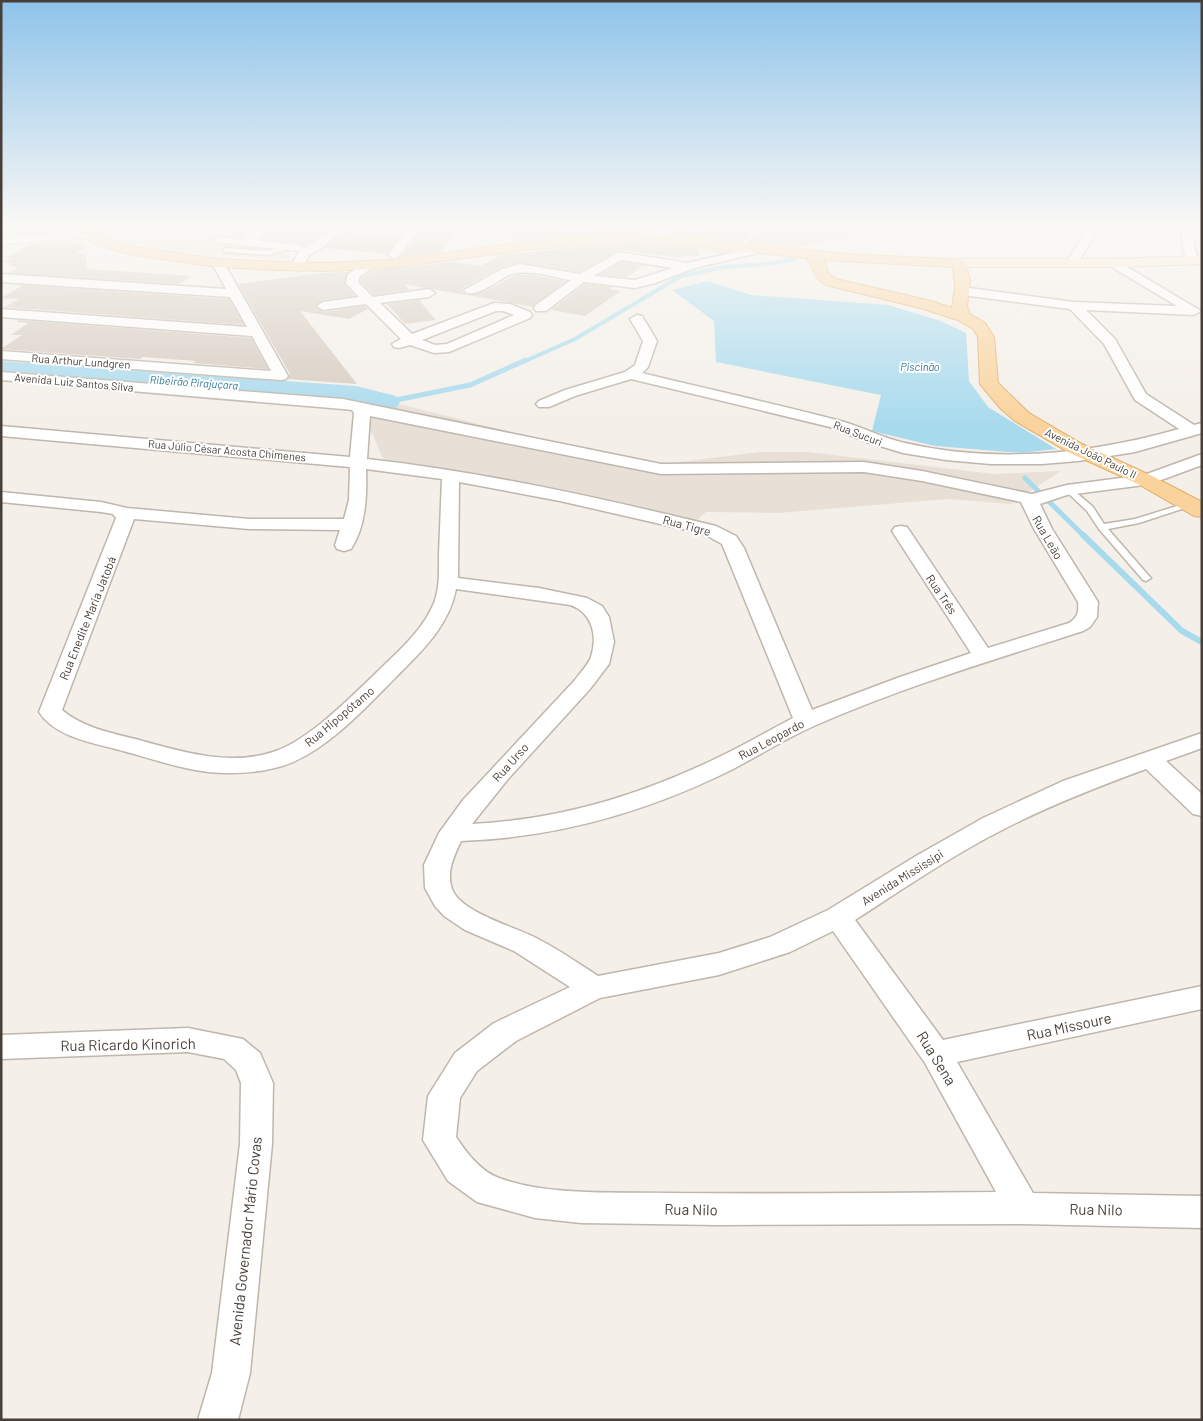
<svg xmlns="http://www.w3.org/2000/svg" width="1203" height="1421" font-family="Barlow,sans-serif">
<rect width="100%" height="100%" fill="#f4efe9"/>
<path fill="#e8e0d7" d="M387 401 647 466 760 452H808L994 474 1061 471 1010 504 948 499 779 513 706 512 695 522 386 466 362 409Z"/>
<path fill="#ece2d4" d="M136 226H239L212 242 290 252 289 260 200 254 125 242 109 235Z"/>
<path fill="#a8daee" d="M707 281 751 295 888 305 941 321 966 333 969 381 988 407 1056 449 1021 453 935 446 872 431 881 395 716 362 714 321 672 290Z"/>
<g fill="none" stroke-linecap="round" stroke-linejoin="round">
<path stroke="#a8daee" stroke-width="4" d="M523 362 575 339 681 276 724 267 767 264 796 259"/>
<path stroke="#a8daee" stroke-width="5" d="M386 402 470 385 526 360
M1025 478 1084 536"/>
<path stroke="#a8daee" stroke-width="6" d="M1083 535 1182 631 1202 642"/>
<path fill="#a8daee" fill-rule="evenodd" d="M1 361 356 386 396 396 400 402 396 408 386 410 355 402 1 377Z"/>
</g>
<path fill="#d5cabf" d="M230 226H259L242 237 230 236Z
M278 226H315L309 230 322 232 305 246 299 243 261 239Z
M430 226 458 227 441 251 401 257 421 230H425Z
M495 226H668L519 241Z
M696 226H774L802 230 807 226H859L860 233 800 247 750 242 764 230 757 227 740 241 686 236Z
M341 234 399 237 387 254 324 248Z
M66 242 88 246 76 253 86 254 87 269 192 276 179 284 9 273 19 267 8 266 13 263 3 262 11 258H6L30 244Z
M633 242 728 252 722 253 699 250 698 256 684 255 683 258 619 250 580 272 520 262 501 267 463 288 462 291 465 295 404 284 410 290 374 295 360 281 362 277 372 271 453 262 481 266 501 255Z
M621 262 644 265 627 277 600 275Z
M348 272 345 284 355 296 323 300 315 307 323 312 365 306 368 309 349 319 300 311 357 384 288 379 290 374 238 284 322 273Z
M516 275H532L566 281 533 307 468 295 483 292Z
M585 284 612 287 609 289 621 291 585 316 551 310Z
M23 285 229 299 244 325 5 307 19 299 1 298Z
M419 300 436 320 405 324 387 304Z
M19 320 251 338 268 369 193 363 196 361 142 357 140 359 1 349 22 335H11L28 323 16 322Z"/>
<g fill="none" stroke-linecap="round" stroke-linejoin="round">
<defs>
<path id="service" d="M757 229 762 230 742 247H738V245Z
M291 245 293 248 268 255 226 252 223 250 226 248 268 251Z
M1071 488 1093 507 1104 524 1135 519 1190 502 1194 505 1139 523 1108 529 1149 576 1151 578 1146 581 1143 580 1099 529 1087 511 1068 493 1067 491Z"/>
<path id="minor" d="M262 226H276L256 240 299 245 305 248 327 231 321 230 319 228 321 226 408 229 410 226H422L398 257 394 259 388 255 403 235 340 232 320 249 309 255 301 270 297 271 291 267 299 251 220 243 214 240 220 237 242 239Z
M680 226 686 227 688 229 682 232 633 239 627 236 633 233Z
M1089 226H1100L1076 266H1068L1066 263Z
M1182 226H1193L1194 246 1198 260 1196 263H1188C1182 251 1182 238 1182 226Z
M762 246 768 249 766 251 695 268 655 283 635 288 584 282 546 311H536L534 308 536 305 571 280C553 277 527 268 509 275 497 281 479 296 466 293L464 290 502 269 520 264 580 274 619 252 687 263ZM621 260 673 268 635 280 594 276Z
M218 259 224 263 288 376 286 379 281 380 1 359V351L271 371 252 336 1 317V309L247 327 230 297 1 282V274L226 289 212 263Z
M1114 259 1201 311 1194 315 1086 310 1115 339 1146 394 1194 425 1202 423V433L1135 452 1078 461 1042 464H991L946 460 903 453 867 442 830 427 631 379 575 396 549 407H539L536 404 539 401 565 390 625 372 635 365 643 341 630 319 637 315 642 316 657 341 648 367 642 373C707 389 772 403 837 420 861 426 882 438 905 443 996 464 1091 454 1179 429L1135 400 1104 344 1070 309 962 295 956 291 962 287 1074 302 1177 306 1110 266 1108 263 1110 260Z
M371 261 377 265 360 276 358 282 373 297 429 289 435 293 429 297 380 303 412 334 494 303 510 304 530 312 532 315 530 318 449 352 434 353 410 345 399 348 394 347 392 344 401 339 366 304 323 310 317 306 323 302 359 297 346 283 348 274ZM496 311H503L514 315 447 344 435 345 422 340Z
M1 372 343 399 661 464 864 462 922 471 1032 494 1067 485 1144 475 1202 454V465L1164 479 1144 485 1067 495 1040 504 1052 529 1098 602 1097 617 1090 627 1083 631C993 660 903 687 816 725 784 739 754 759 723 774 640 814 552 838 461 841 454 856 446 872 452 889 460 912 515 927 536 938 558 949 578 963 598 976L719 953 770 937 828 910 916 856 983 818 1063 781 1202 733V748L1166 761 1202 794V816L1193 814 1146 769C1097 787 1048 806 1002 830 951 856 903 889 855 920L943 1040 1202 986V1009L957 1062 1033 1193 1202 1196V1228L1023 1224 719 1225 581 1223 535 1218 477 1202 448 1181 423 1140 428 1096 455 1053 494 1023 570 987 514 951 465 930 444 916 435 906 425 888 424 865 439 833 463 800 575 680C580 673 588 665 591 657 598 635 592 612 570 605L456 589C449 626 421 652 395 678 365 708 333 744 293 762 275 770 250 773 230 773 194 774 157 760 123 751 95 743 56 738 39 712L116 518 113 514 101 512 1 502V492L101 502 127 508 249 519H344L349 500 350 467 1 436V426L350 457 354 413 352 410 343 409 1 380ZM370 416 661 474 864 472 922 481 1021 502 1034 529 1078 602C1079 612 1078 617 1069 623L988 648 907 527 901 526 895 527 892 531 971 653 900 677 812 710 744 548 736 536 716 526C601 498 484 472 367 459ZM366 469 442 479C441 504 440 529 439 554 439 570 440 588 434 603 422 632 396 653 374 675 349 699 308 740 276 751 231 767 182 752 139 740 112 733 83 728 62 710L134 519 249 529 340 530 335 545 337 549 344 551 351 549C366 526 367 496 366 469ZM459 482 560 501 704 534 722 544 793 718C766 732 741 747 715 759 638 796 557 820 472 824L508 779 590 689 609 664 614 642 609 617 602 606 587 598 539 588 458 578ZM833 931 925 1063 996 1192C887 1193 777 1194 668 1193 616 1192 548 1196 499 1178 480 1171 467 1153 456 1137L460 1098 477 1071 516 1041 600 998 719 975 790 952Z
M188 1028 243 1039 260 1053 273 1083 272 1144 250 1373 238 1420H198L212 1373 240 1144 241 1083 236 1070 224 1059 188 1052 1 1059V1035Z"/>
<path id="tertiary" d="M89 231 94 232 96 235 94 238 1 244V236Z"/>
<path id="secondary" d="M679 226H694L676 242H666L664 239Z
M1202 256V264L1114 267H960L955 266 953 263 955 260 960 259H1114Z"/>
<path id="primary" d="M73 226H88L102 237 135 247 218 259 278 262 326 263 390 260 525 242 633 232 846 254 965 260 970 281 967 306 970 314 985 323 994 337 998 383 1029 413 1082 444 1152 476 1202 502V517L1194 516 1138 484 1068 452 1015 421 1001 409 980 384 978 337 973 329 958 320 920 308 826 285C814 278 813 268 806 258L633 240 525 250 390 268 326 271 278 270 218 267 133 255 92 243ZM822 260 953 267 955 288 952 308 931 301 836 279 828 273 827 267Z"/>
</defs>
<use href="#service" stroke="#bfb6ac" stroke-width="3"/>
<use href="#minor" stroke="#bfb6ac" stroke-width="3"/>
<use href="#tertiary" stroke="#bfb6ac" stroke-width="2"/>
<use href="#secondary" stroke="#d2bc9a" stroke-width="2"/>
<use href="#primary" stroke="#e0ae6b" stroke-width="2"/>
<use href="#service" fill="#fff" fill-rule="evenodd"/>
<use href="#minor" fill="#fff" fill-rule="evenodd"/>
<use href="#tertiary" fill="#fff" fill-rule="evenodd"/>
<use href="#secondary" fill="#fdeaca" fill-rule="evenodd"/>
<use href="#primary" fill="#fad39c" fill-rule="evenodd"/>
</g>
<linearGradient id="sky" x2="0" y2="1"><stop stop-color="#8ec3ea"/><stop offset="0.53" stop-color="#faf8f5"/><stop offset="1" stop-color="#faf8f5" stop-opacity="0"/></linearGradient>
<rect width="1203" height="425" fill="url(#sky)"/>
<g text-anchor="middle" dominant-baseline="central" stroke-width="4" stroke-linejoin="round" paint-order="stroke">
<g font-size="11" fill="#473f38" stroke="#fff">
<text transform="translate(81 361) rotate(4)">Rua Arthur Lundgren</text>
<text transform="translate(74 382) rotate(5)">Avenida Luiz Santos Silva</text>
<text transform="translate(858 433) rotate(21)">Rua Sucuri</text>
<text transform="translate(227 450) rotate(5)">Rua Júlio César Acosta Chimenes</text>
<text transform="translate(1091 453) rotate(26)">Avenida João Paulo II</text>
</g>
<g font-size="11" font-style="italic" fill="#2f7998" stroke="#fff">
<text x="920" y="366">Piscinão</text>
<text transform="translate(194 382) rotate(4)">Ribeirão Pirajuçara</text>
</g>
<g font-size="12" fill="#473f38" stroke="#fff">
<text transform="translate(687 525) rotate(15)">Rua Tigre</text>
<text transform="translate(1048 537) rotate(60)">Rua Leão</text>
<text transform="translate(942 594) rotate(56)">Rua Três</text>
<text transform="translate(87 618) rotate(-68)">Rua Enedite Maria Jatobá</text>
<text transform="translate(339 716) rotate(-40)">Rua Hipopótamo</text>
<text transform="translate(771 739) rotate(-28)">Rua Leopardo</text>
<text transform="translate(510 762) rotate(-48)">Rua Urso</text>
<text transform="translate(902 877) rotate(-32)">Avenida Mississipi</text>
</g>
<g font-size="15" fill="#473f38" stroke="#fff">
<text transform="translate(1069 1026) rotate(-12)">Rua Missoure</text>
<text transform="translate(128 1044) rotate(-1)">Rua Ricardo Kinorich</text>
<text transform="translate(937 1058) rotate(58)">Rua Sena</text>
<text transform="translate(691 1209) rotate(1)">Rua Nilo</text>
<text transform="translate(1096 1209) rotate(1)">Rua Nilo</text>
<text transform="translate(245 1241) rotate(-84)">Avenida Governador Mário Covas</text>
</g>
</g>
<rect width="1203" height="1421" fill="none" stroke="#473f38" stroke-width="5"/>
</svg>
